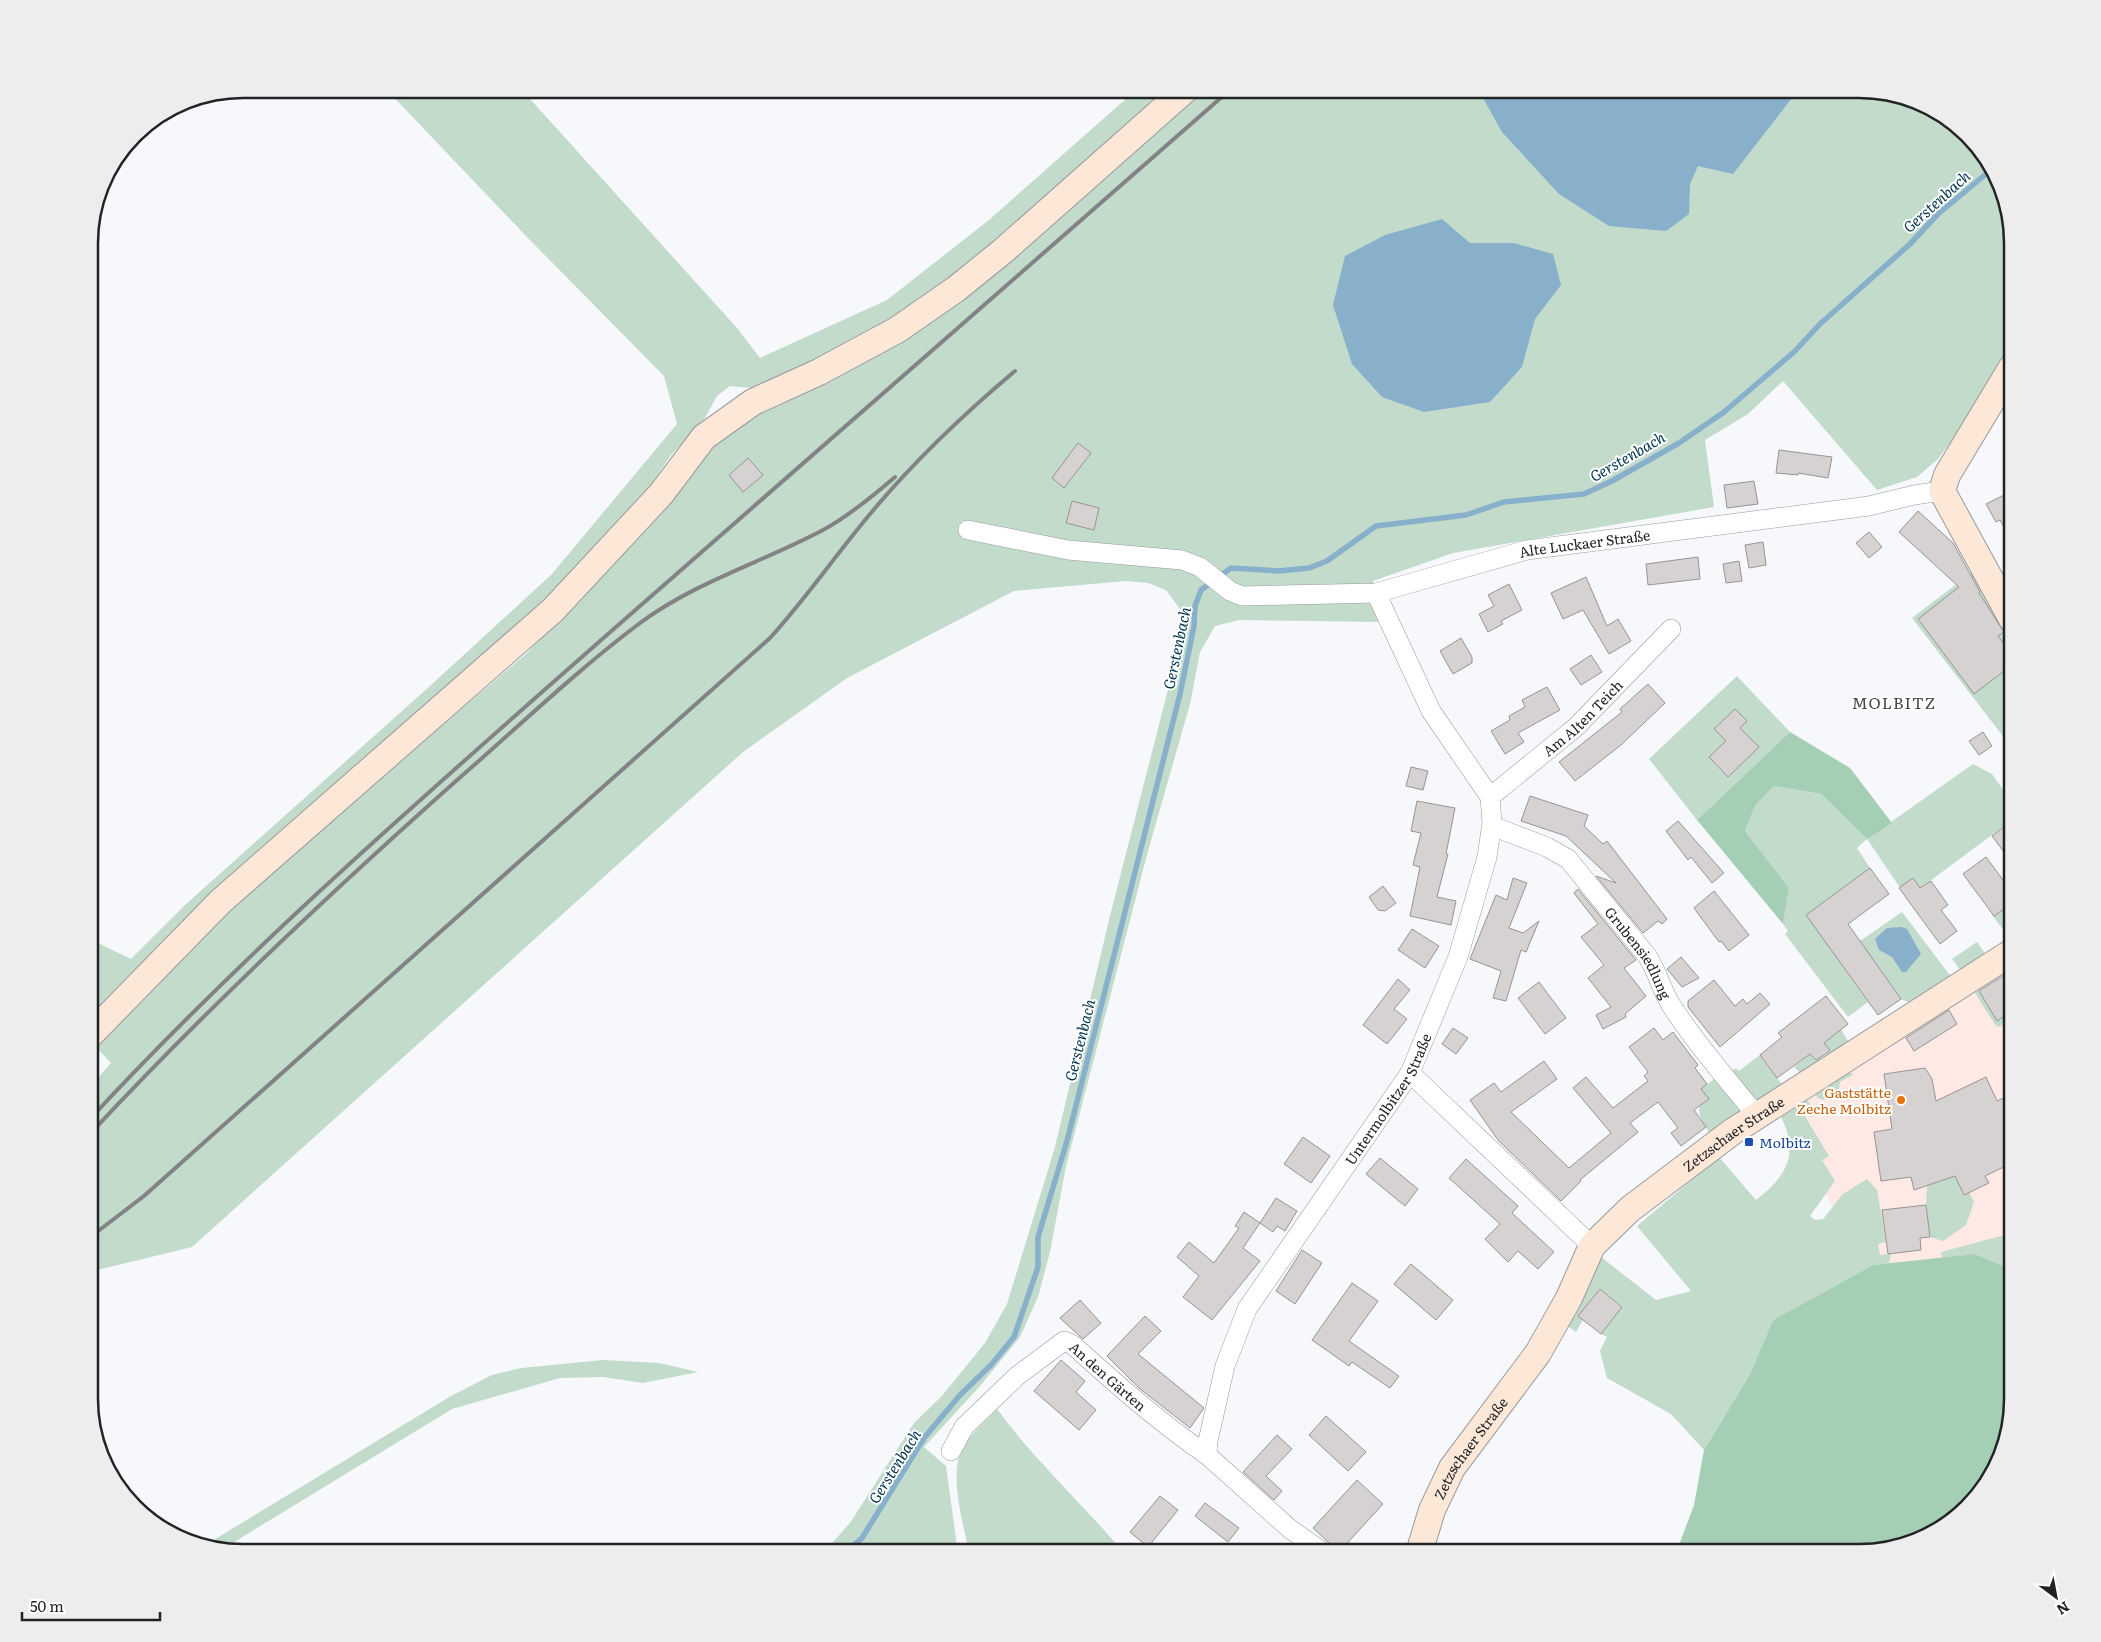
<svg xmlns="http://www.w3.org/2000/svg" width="2101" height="1642" font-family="Literata,serif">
<rect width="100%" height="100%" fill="#f6f8fb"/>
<path fill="#fee9e5" d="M2012 961V1282L1873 1279 1778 1108Z"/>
<path fill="#c2dbcb" d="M386 89H521L737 328 760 358 887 300 989 220 1137 89H1173L985 254 869 337 767 383 751 388 730 386 717 396 705 418 671 455 641 499 582 571 89 1019V934L98 943 131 959 185 905 430 686 552 574 677 424 664 376 527 237Z
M1200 89H1859L1908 97 1952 121 1997 175 2012 242V344L1959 431 1938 459 1917 477 1877 490 1783 381 1748 414 1705 440 1714 507 1453 553 1373 581 1383 622 1239 620 1215 626 1200 652 1190 704 1148 851 1066 1166 1050 1252 1038 1297 1020 1337 980 1386 924 1447 946 1466 958 1553H823L850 1523 914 1423 941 1397 985 1343 1007 1304 1055 1147 1110 916 1181 639 1180 609 1166 590 1148 583 1126 581 1014 591 847 678 743 752 192 1247 89 1272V1088L111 1063 92 1043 271 871 527 653 589 588 699 449 1070 207Z
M1975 570 2012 641V748L1912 618Z
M1737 676 1790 732 1697 820 1649 759Z
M1973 764 1992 774 2012 802V820L1907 898 1867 839 1857 848 1870 868 1806 915 1842 959 1839 961 1868 1002 1848 1017 1785 934 1788 931 1783 924 1789 888 1745 831 1755 806 1774 786 1821 794 1867 839Z
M2012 903V941L1992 915Z
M1902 912 1955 982 1917 1006 1901 999 1860 941Z
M1977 942 1986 955 1964 975 1952 959Z
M1978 990 1997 1020 2007 1014 2011 1019 1999 1027 1996 1026 1975 993Z
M1839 1026 1851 1046 1831 1060 1826 1053 1830 1050 1824 1043 1840 1030Z
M1761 1054 1764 1058 1762 1059 1785 1088 1762 1102 1752 1100 1730 1073 1736 1068 1739 1071Z
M1810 1054 1816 1061 1821 1058 1824 1064 1804 1077 1794 1067Z
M1847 1072 1854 1074 1840 1082 1839 1090 1824 1100 1818 1098 1814 1093Z
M1718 1076 1742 1108 1739 1117 1712 1136C1697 1115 1698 1115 1701 1089Z
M1806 1098 1810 1104 1808 1109 1803 1113 1829 1156 1822 1160 1835 1181 1810 1216 1815 1220 1823 1219 1843 1194 1867 1179 1877 1190 1886 1242 1878 1244 1880 1255 1891 1254 1889 1263 1873 1265 1773 1320 1750 1374 1704 1450 1671 1414 1607 1378 1600 1351 1607 1337 1601 1334 1622 1306 1600 1289 1579 1316 1583 1320 1576 1332 1565 1324 1601 1257 1656 1300 1691 1291 1637 1226 1719 1157 1756 1200C1786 1177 1800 1154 1781 1117Z
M1955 1176 1964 1195 1969 1192 1974 1202 1966 1225 1943 1241 1930 1237 1926 1205 1927 1186Z
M2012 1233V1266L2000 1265 1975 1254 1942 1258 1941 1252Z
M603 1360 659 1363 698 1372 643 1383 603 1377 560 1378 452 1409 221 1550 202 1547 451 1396 492 1375 521 1368Z
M997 1409C1035 1461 1083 1504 1124 1553H969C964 1525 950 1481 960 1454 967 1436 984 1423 997 1409Z"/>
<path fill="#a5cfb4" d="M1790 732 1850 768 1892 823 1867 839 1821 794 1774 786 1755 806 1745 831 1789 888 1783 924 1697 820Z
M1975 1254 2000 1265 2012 1266V1400L2004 1449 1980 1493 1926 1538 1859 1553H1676L1694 1505 1704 1450 1750 1374 1773 1320 1873 1265Z"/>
<path fill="#88b0cb" d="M1478 89H1799L1733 174 1698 166 1690 184 1689 214 1666 231 1609 226 1559 194 1502 132Z
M1442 219 1470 243H1514L1553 254 1561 285 1535 319 1522 367 1490 402 1424 412 1382 397 1352 364 1333 305 1345 256 1385 235Z
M1901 927 1907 929 1921 954 1906 972H1902L1892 957 1879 950 1875 939 1887 928Z"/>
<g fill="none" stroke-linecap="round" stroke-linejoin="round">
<path stroke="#88b0cb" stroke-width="5.5" d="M837 1553 840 1549 853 1546 862 1538 924 1438 960 1395 991 1365 1014 1337 1038 1267V1237L1067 1141 1180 694 1194 626 1195 606 1201 590 1231 568 1278 571 1309 568 1327 561 1376 526 1466 515 1504 502 1584 494 1612 481 1679 443 1724 412 1794 352 1820 324 1910 244 1938 214 1992 169"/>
</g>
<path fill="#d7d2d2" stroke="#979493" d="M1078 443 1091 453 1064 488 1052 478Z
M1779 450 1832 457 1828 478 1798 473V475L1776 473Z
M748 458 763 475 743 492 729 475Z
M1754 481 1758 504 1727 508 1724 485Z
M2012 491V543L2000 520 1996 522 1986 504Z
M1072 501 1099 508 1094 530 1066 523Z
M1918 511 1953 543 1980 592 1979 593 2004 632 1998 636 2012 654V665L1974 694 1918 619 1959 587 1899 532Z
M1869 532 1882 547 1869 558 1856 543Z
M1763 542 1766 565 1749 568 1745 545Z
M1698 557 1700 579 1648 585 1646 564Z
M1739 561 1742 581 1726 583 1723 564Z
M1586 577 1607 626 1618 619 1631 641 1609 654 1583 610 1563 619 1551 593Z
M1509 584 1522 610 1501 621 1503 624 1488 632 1479 614 1494 606 1488 595Z
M1461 638 1472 657V663L1453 674 1440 651Z
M1591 655 1602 672 1581 685 1570 669Z
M1648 684 1665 703 1621 745 1575 781 1559 762 1622 712 1620 709Z
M1547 687 1560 710 1518 733 1524 742 1505 754 1491 731 1510 720 1509 716 1525 707 1522 700Z
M1735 709 1747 721 1740 728 1759 747 1728 777 1709 757 1726 741 1714 729Z
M1983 732 1992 746 1979 755 1969 741Z
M1411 767 1428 771 1423 790 1406 786Z
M1530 796 1588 815 1584 826 1603 844 1607 841 1667 919 1662 924 1658 921 1643 933 1596 876 1616 883 1566 836 1521 821Z
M1417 801 1455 808 1446 854H1448L1437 897 1456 901 1451 925 1410 916 1420 867 1413 865 1421 833 1411 831Z
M2012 820V863L1992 836Z
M1678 821 1724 873 1712 883 1691 857 1688 860 1666 831Z
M1986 857 2012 892V903L1994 916 1963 874Z
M1870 868 1889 894 1848 924 1901 999 1878 1015 1806 915Z
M1513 878 1527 883 1509 928 1523 933 1539 921 1526 952 1521 950 1506 1001 1493 998 1501 971 1470 959 1496 895 1507 900Z
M1913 878 1920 888 1931 881 1948 905 1941 910 1957 931 1940 944 1899 888Z
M1383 886 1396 903 1385 911 1378 910 1369 897Z
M1578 889 1636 960 1624 968 1646 996 1625 1014 1626 1017 1603 1029 1596 1015 1611 1007 1588 978 1604 965 1581 937 1598 924 1574 893Z
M1714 891 1749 935 1729 951 1721 941 1719 942 1694 908Z
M1412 929 1439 946 1425 968 1398 950Z
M1681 957 1699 978 1682 987 1667 969Z
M2012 970V1011L1997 1021 1979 991Z
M1398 979 1410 990 1394 1009 1407 1019 1387 1044 1363 1025Z
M1714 980 1735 1006 1743 999 1747 1004 1760 993 1770 1004 1720 1047 1688 1007V1001Z
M1539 982 1566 1018 1545 1034 1518 998Z
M1826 996 1848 1024 1824 1043 1830 1050 1824 1055 1816 1060 1810 1054 1777 1078 1760 1055 1782 1037 1778 1033Z
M1949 1010 1957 1024 1914 1051 1906 1038Z
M1453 1028 1468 1038 1456 1054 1442 1044Z
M1654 1028 1663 1040 1673 1032 1698 1065 1695 1068 1707 1084 1701 1089 1709 1099 1694 1110 1706 1127 1681 1146 1671 1133 1678 1128 1658 1102 1630 1123 1638 1132 1580 1180 1581 1181 1561 1201 1498 1140 1470 1100 1494 1083 1501 1092 1544 1061 1557 1079 1511 1112 1569 1168 1611 1133 1573 1088 1586 1077 1613 1108 1648 1081 1644 1076 1648 1072 1629 1047Z
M1925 1068 1932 1079 1936 1101 1986 1077 1997 1101 2012 1094V1163L1985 1176 1989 1183 1964 1195 1955 1176 1914 1190 1911 1177 1881 1181 1874 1132 1892 1129 1884 1074Z
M1303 1137 1330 1156 1311 1183 1284 1164Z
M1380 1158 1418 1189 1405 1206 1366 1174Z
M1466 1159 1518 1206 1512 1213 1554 1252 1538 1269 1518 1251 1508 1262 1485 1239 1500 1224 1449 1178Z
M1276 1198 1297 1211 1285 1231 1277 1226 1273 1232 1260 1223Z
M1926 1205 1930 1237 1920 1238 1921 1250 1888 1254 1882 1210Z
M1244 1212 1260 1223 1243 1248 1260 1261 1212 1320 1183 1297 1199 1276 1177 1257 1189 1242 1214 1263 1239 1228 1235 1226Z
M1302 1250 1322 1263 1295 1304 1276 1291Z
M1411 1264 1453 1300 1436 1320 1394 1284Z
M1352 1283 1378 1301 1349 1341 1399 1376 1390 1388 1352 1362 1349 1366 1312 1340Z
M1600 1289 1622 1307 1601 1334 1578 1316Z
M1080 1300 1101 1323 1083 1339 1060 1318Z
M1145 1316 1161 1331 1138 1354 1204 1408 1190 1428 1139 1388 1107 1356Z
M1061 1360 1085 1381 1076 1392 1096 1410 1079 1430 1034 1391Z
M1326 1416 1366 1452 1348 1471 1309 1435Z
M1277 1435 1292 1449 1266 1476 1282 1491 1274 1500 1243 1472Z
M1357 1480 1383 1504 1339 1552 1313 1528Z
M1160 1496 1178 1510 1148 1547 1130 1532Z
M1205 1503 1239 1528 1228 1542 1195 1516Z"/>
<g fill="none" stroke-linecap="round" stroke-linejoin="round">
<defs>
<g id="street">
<path id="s1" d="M968 530 1068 550 1182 560 1200 567 1230 591 1242 596 1376 593 1527 550 1869 506 1914 495 1942 491"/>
<path id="s2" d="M1490 797 1576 727 1671 629"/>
<path id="s3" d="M1492 826 1547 847 1568 859 1648 957C1658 974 1662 990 1671 1005 1696 1044 1728 1080 1757 1116"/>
<path d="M1410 1073 1592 1246"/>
<path id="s4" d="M951 1451 964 1427 1017 1376 1064 1341 1073 1345C1116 1384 1159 1422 1207 1455"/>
<path id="s5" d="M1324 1553 1290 1529 1207 1455 1208 1441 1225 1366 1247 1309 1410 1073 1458 957 1487 857 1492 823 1490 797 1431 711 1376 593"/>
</g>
<g id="secondary">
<path d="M2012 367 1947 475 1942 491 2012 619"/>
<path d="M89 1036 221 901 553 610 661 494 704 437 753 402 819 372 897 330 956 289 1003 251 1186 89"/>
<path id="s6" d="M1419 1553 1432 1510 1452 1468 1538 1353 1569 1298 1592 1246 1630 1209 1732 1132 2012 952"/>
</g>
</defs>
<use href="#street" stroke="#989a9d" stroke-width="20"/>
<use href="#secondary" stroke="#989a9d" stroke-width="28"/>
<use href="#street" stroke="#fff" stroke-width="19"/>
<use href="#secondary" stroke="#fde8d8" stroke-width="26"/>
<path stroke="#828385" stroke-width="4" d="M89 1120C250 946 430 791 608 634 816 452 1024 271 1231 89
M89 1135C205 1010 329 894 456 781 517 728 576 671 640 623 695 582 763 562 823 530 849 516 873 496 895 477
M89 1238 144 1196 770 638C803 602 830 563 861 525 907 468 959 418 1015 371"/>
</g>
<circle fill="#e8710a" stroke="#fff" stroke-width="2" cx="1901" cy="1100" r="5"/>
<rect fill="#1a4fb4" stroke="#fff" stroke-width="2" x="1744" y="1137" width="10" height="10" rx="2.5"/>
<g text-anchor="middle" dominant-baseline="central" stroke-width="4" stroke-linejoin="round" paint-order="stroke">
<g font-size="14" fill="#222324" stroke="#fff">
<text stroke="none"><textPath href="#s1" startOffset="636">Alte Luckaer Straße</textPath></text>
<text stroke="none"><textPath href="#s2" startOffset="122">Am Alten Teich</textPath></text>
<text stroke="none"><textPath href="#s3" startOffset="201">Grubensiedlung</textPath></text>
<text stroke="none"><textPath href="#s5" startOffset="558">Untermolbitzer Straße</textPath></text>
<text stroke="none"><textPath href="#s6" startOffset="536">Zetzschaer Straße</textPath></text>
<text stroke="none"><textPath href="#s4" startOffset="216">An den Gärten</textPath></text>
<text stroke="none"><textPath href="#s6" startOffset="118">Zetzschaer Straße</textPath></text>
</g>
<g font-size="14" fill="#c56008" stroke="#fff" text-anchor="end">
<text x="1891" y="1092">Gaststätte<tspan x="1891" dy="16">Zeche Molbitz</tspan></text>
</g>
<g font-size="14" fill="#164399" stroke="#fff" text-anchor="start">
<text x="1759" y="1142">Molbitz</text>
</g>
<g font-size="15" font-style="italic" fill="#00344f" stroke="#fff">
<text transform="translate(1936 201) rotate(-42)">Gerstenbach</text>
<text transform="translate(1627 456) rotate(-30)">Gerstenbach</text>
<text transform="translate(1176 648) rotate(-78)">Gerstenbach</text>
<text transform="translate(1079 1040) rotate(-76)">Gerstenbach</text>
<text transform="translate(894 1466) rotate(-58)">Gerstenbach</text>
</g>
<g font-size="16" letter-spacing="1" fill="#45474a" stroke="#fff">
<text x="1894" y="702">MOLBITZ</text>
</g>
</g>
<path d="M0 0H2101V1642H0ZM243 98H1859A145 145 0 0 1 2004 243V1399A145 145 0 0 1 1859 1544H243A145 145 0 0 1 98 1399V243A145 145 0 0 1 243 98Z" fill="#ededed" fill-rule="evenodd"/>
<path fill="none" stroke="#222324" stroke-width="2.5" d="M243 98H1859A145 145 0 0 1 2004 243V1399A145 145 0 0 1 1859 1544H243A145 145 0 0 1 98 1399V243A145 145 0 0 1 243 98Z"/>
<g transform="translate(2056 1597) rotate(148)" stroke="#ffffff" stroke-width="4" paint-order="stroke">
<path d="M0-4L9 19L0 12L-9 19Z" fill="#222324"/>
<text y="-8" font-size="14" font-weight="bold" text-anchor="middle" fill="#222324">N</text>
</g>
<path d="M22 1612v8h138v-8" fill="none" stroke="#222324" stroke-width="2.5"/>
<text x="30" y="1612" font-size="15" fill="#222324" stroke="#ffffff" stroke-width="4" paint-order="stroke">50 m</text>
</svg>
